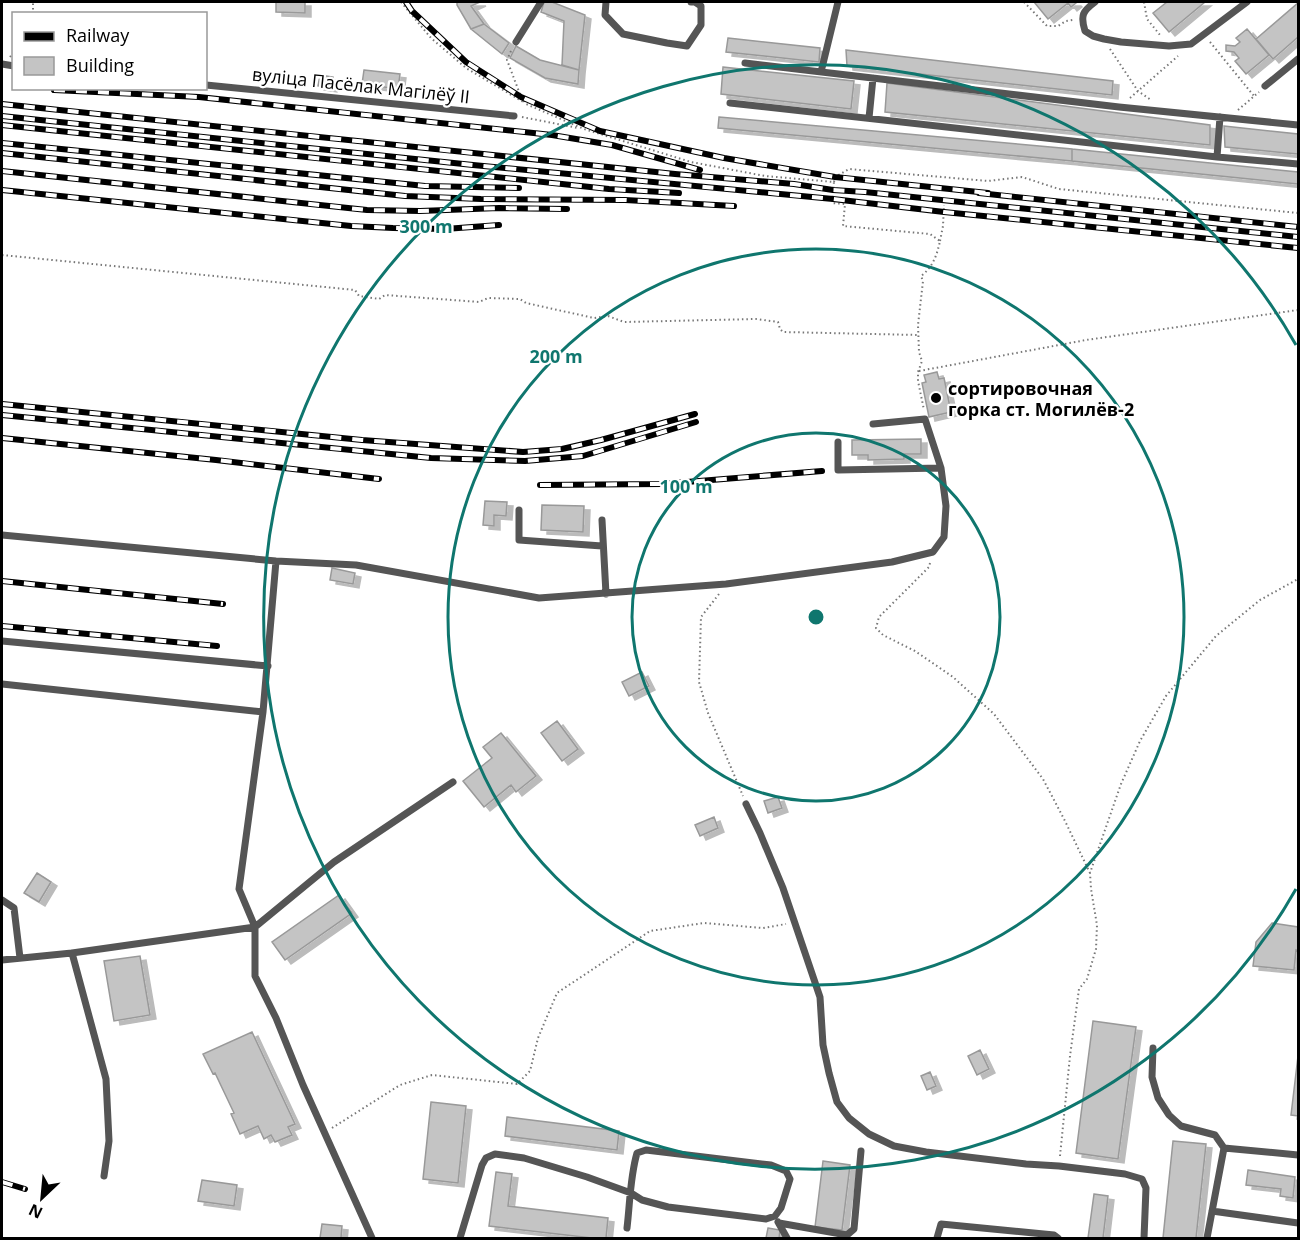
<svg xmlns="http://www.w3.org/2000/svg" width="1300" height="1240" font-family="'Open Sans',sans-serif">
<defs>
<filter id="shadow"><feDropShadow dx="6" dy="4" stdDeviation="0" flood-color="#0004"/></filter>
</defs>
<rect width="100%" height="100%" fill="#fff"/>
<path fill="#c4c4c4" stroke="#999" stroke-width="1.5" filter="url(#shadow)" d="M276 2H305V13L276 12Z
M457 2H480L471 6 484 24 471 29 457 5Z
M544 2H552L585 15 579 70 562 65 564 21 541 12Z
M1034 2H1075L1076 3 1071 7 1068 3 1048 19Z
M1167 2H1205L1169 32 1153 13Z
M1298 3V37L1273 59 1256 39Z
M484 24 509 43 502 54 471 29Z
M1247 29 1269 55 1246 74 1235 61 1239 58 1234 52 1226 51V45L1235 46 1240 42 1236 38Z
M728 38 820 48 819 62 726 52Z
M516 46 540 60 579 70 578 84 545 78 510 58Z
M846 50 1113 81 1112 95 847 66Z
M723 67 854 81 851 109 721 94Z
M364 70 400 74 398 89 362 84Z
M320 75 333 77 331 88 318 86Z
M887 83 1210 125V145L885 112Z
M719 117 1072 149V161L718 128Z
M1224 126 1298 134V154L1225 147Z
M1072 149 1298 172V184L1072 161Z
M937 372 939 379 944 378 951 412 929 417 922 383 926 382 924 375Z
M921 439V454H904V459L868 460V455H852V440Z
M485 501 507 502 506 516 494 515V526L483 525Z
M542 505 584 506 583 532 541 530Z
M332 568 355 573 353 584 330 580Z
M642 672 649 686 629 696 622 682Z
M557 721 578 749 562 761 541 733Z
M501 733 536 776 516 792 511 785 484 807 463 781 492 758 483 747Z
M778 797 782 808 768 813 764 801Z
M714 817 718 828 700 836 695 825Z
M37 873 51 882 39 902 24 893Z
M339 895 352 913 285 960 272 942Z
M1272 923 1298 927V951L1296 950 1294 970 1253 966 1256 942Z
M140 956 150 1015 114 1021 104 961Z
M1093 1021 1136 1027 1118 1159 1076 1153Z
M252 1032 295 1124 288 1127 292 1135 275 1142 271 1135 264 1139 258 1126 240 1134 231 1114 234 1113 215 1073 213 1074 203 1054Z
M980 1050 989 1069 977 1075 968 1056Z
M1298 1056V1116L1291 1115Z
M930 1072 936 1086 927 1090 921 1076Z
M431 1102 466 1106 458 1183 423 1179Z
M507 1117 619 1131 617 1150 505 1136Z
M1173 1141 1206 1144 1196 1238H1163Z
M823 1161 850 1165 842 1230 815 1227Z
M1248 1170 1295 1177 1293 1198 1280 1196 1281 1189 1246 1185Z
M496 1172 512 1174 508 1206 608 1218 606 1238H592L489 1226Z
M202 1180 237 1185 234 1206 198 1201Z
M1094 1194 1108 1196 1103 1238H1088Z
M322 1224 342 1226 341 1238H320Z
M768 1228 780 1230 779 1238H766Z"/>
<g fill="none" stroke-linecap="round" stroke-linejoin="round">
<path stroke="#777" stroke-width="2" stroke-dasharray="1.5 3" stroke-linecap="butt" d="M401 2 431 38 466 68 525 103
M1024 2 1047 26H1058L1066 21 1073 20
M1144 2 1147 19 1160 35
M33 14V2
M1210 42 1254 96
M1110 49 1138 91 1151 100
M511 51 507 60 521 97 526 104 584 129 691 162 765 176 834 182 832 203 845 204 843 226 930 234 940 241C937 255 933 267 921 276L923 281 918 325 919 352 922 361 918 372V381L924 410
M10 57 14 52
M1130 98 1178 56
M1238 110 1259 92
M522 117 578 128
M834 182 835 177 849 169 988 181 1022 177 1059 189 1298 213
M940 241 943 226 944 205
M2 255 355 290 359 296 379 299 385 295 479 302 488 298 520 299 526 303 594 318 608 316 624 322 756 319 778 322 780 329 783 332 918 335
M919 371 1086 340 1298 310
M930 563 929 567 879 617 876 628 883 635 915 651 953 677 994 714 1043 779 1065 821 1090 873
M719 594 701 617 699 682 708 713 743 796
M332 1128 400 1085 432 1075 517 1084 530 1071 538 1038 557 993 650 931 704 923 763 928 786 924
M1060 1156 1070 1056 1079 989 1087 979 1096 949 1097 925 1091 889 1090 873 1121 784 1140 741 1166 696 1216 636 1260 600 1298 579"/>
<path stroke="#555" stroke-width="7" d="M606 2 605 15 623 34 667 43 687 46 701 25V6L695 2H691
M1095 2C1083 11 1080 15 1085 31L1093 36 1104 39 1121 42 1169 46 1191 44 1247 2
M516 42 541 2
M745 63 1119 107 1298 125
M2 64 14 66
M821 72 838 2
M206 85 514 116
M1265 86 1298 59
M730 103 1217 157 1298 164
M869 118 873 78
M1217 157 1220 117
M838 442V470L941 468
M519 510V540L602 546
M602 520 606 594
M2 535 276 561 356 565 539 598 726 584 892 562 933 552 944 537 946 506 941 468 925 419 873 424
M276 561 263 712 239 889 255 927V976L276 1018 303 1085 372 1238
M2 641 268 666
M2 684 263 712
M746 804 760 833 783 888 820 997 823 1045 829 1073 837 1102 849 1118 869 1134 894 1146 926 1152 1026 1164 1059 1166 1125 1174 1142 1179 1146 1188 1144 1238
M2 900 14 908 20 958
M72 953 106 1079 109 1141 104 1176
M2 960 72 953 255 927 334 862 453 782
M1153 1048 1152 1077 1158 1098 1169 1115 1181 1126 1215 1135 1224 1148 1298 1155
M1212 1211 1298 1223
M778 1222 787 1238
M779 1223 847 1235 854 1229 861 1151
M460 1238 482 1165 486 1158 495 1154 524 1158 587 1177 631 1193 642 1200 668 1207 766 1219 775 1216 781 1208 790 1179 786 1171 771 1165 646 1150 637 1153C630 1177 630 1203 627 1228
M937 1238 941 1224 1054 1235 1058 1238
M1207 1238 1224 1148"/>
<defs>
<path id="rail" d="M406 2 412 11 466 62 521 97 600 131 724 158 835 177 988 193
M54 90 199 97 552 135 612 145 700 170
M2 104 675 174 794 184 833 190 865 192 1298 237
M2 116 473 165 833 199 944 212 1298 248
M2 125 609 189 679 193
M2 143 425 186 519 188
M2 153 405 196 481 199 625 200 734 206
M2 171 367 210 420 211 499 208 567 209
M2 190 351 226 393 228 445 229 499 225
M979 193 1298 227
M2 404 362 440 523 452 562 449 601 440 695 414
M2 415 431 458 525 461 583 456 696 422
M2 438 216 460 379 479
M540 485 662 484 822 471
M2 581 223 604
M2 626 217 646
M2 1182 25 1189"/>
</defs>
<use href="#rail" stroke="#000" stroke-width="6"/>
<use href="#rail" stroke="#fff" stroke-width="4" stroke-dasharray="11" stroke-linecap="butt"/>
</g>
<g fill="none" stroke="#0f766e" stroke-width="3">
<circle cx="816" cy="617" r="184"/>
<circle cx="816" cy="617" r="368"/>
<path d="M1296 889A552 552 0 1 1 1296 345"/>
</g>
<circle fill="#000" stroke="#fff" stroke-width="2" cx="936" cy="398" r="6"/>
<g text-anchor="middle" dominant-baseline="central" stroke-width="4.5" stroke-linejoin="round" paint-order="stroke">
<g font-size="18" fill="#000" stroke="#fff">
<text transform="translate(361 85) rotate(6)">вуліца Пасёлак Магілёў II</text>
</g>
<g font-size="18" font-weight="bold" fill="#000" stroke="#fff" text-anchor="start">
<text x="948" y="388">сортировочная<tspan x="948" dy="21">горка ст. Могилёв-2</tspan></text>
</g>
</g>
<circle cx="816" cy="617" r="9" fill="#0f766e" stroke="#fff" stroke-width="3"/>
<g font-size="18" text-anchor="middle" font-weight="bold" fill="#0f766e" stroke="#fff" stroke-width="4.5" stroke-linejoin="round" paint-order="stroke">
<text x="426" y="233">300 m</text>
<text x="556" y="363">200 m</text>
<text x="686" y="493">100 m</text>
</g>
<rect width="1300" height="1240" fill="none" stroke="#000000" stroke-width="6"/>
<rect x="12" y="12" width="195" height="78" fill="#ffffff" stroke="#999999" stroke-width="1.5"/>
<rect x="24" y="32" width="30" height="9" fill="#000000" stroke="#999999" stroke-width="1.5"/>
<text x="66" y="42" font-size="18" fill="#000000">Railway</text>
<rect x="24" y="57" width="30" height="18" fill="#c4c4c4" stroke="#999999" stroke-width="1.5"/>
<text x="66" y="72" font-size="18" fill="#000000">Building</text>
<g transform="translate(42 1198) rotate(206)" stroke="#ffffff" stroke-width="4.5" paint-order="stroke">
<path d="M0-4.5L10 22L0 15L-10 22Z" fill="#000000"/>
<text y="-9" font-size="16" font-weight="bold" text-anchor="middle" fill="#000000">N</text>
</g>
</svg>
